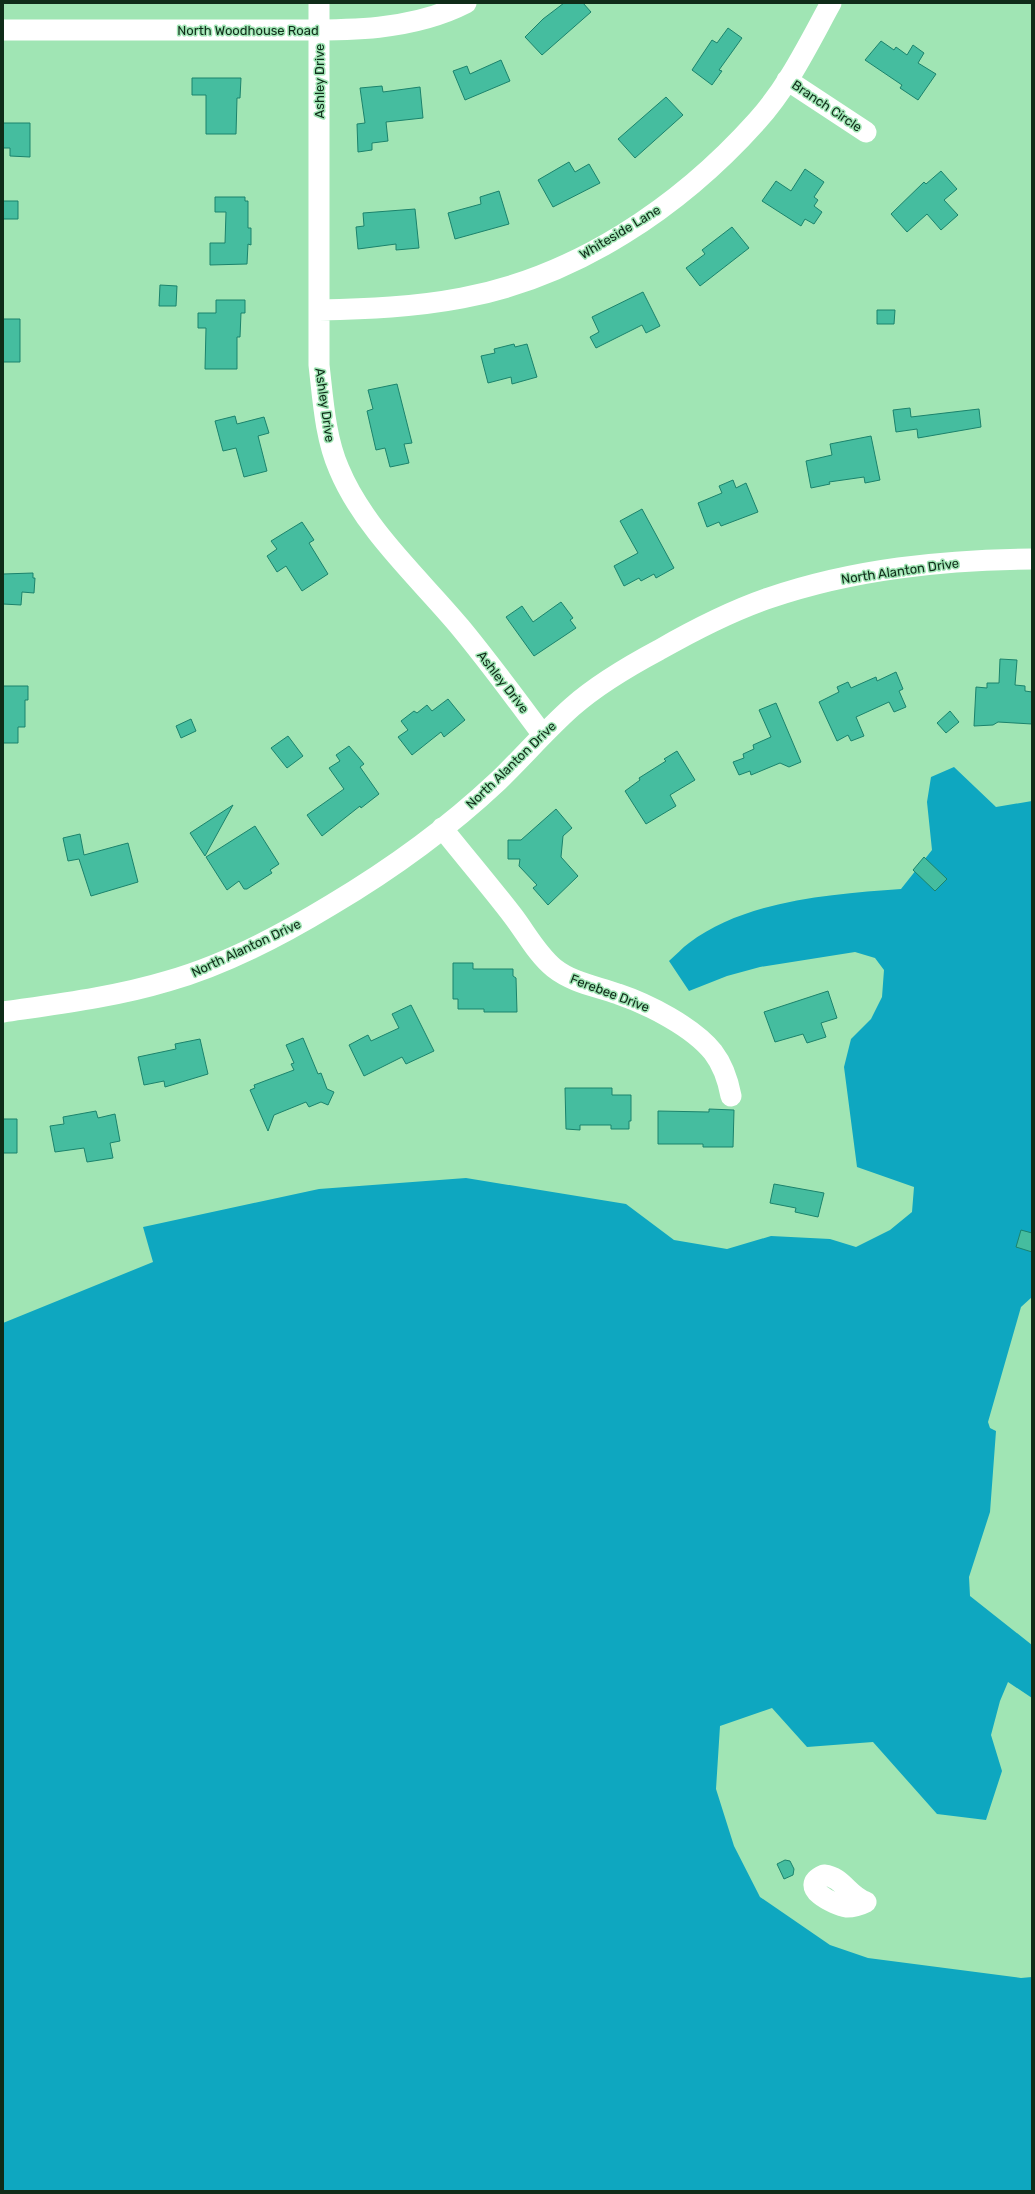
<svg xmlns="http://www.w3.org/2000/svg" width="1035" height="2194" font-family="Rubik,sans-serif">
<rect width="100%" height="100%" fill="#a0e5b4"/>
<path fill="#0ea7c0" d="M954 767 996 807 1032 801V1297L1021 1307 988 1422 990 1428 996 1431 990 1512 969 1577 970 1596 1032 1645V1698L1008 1682 1000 1701 991 1735 1002 1771 986 1820 937 1814 873 1742 807 1747 772 1708 720 1726 716 1789 734 1846 760 1897 830 1945 868 1958 1021 1978 1032 1977V2191H3V1323L153 1262 143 1227 319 1189 466 1178 626 1204 674 1240 727 1249 771 1236 830 1239 856 1247 890 1230 912 1212 914 1187 857 1167 844 1067 851 1039 871 1019 882 997 884 970 875 958 855 952 760 967 727 976 689 991 669 961C676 955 682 948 689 943 746 900 832 894 901 889L932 850 927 802 931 777Z"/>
<path fill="#45bd9f" stroke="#1b836c" d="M564 3H583L591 12 542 55 525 37 543 19Z
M728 28 742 38 719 70 722 71 712 85 692 70 712 40 717 43Z
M881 41 894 50 896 47 907 55 913 45 924 53 918 63 936 74 918 100 900 88 902 85 865 60Z
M501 60 510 81 465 100 453 71 467 66 470 74Z
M192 78H241L240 98H237L236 134H206V95H192Z
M382 86 383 92 420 87 423 118 386 122 388 141 372 143V150L358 152 357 124 365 123 360 88Z
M666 97 683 115 635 158 618 139Z
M3 123H30V157L10 156V148H3Z
M569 162 575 172 589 164 600 183 553 207 538 180Z
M805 169 824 182 814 197 818 200 814 206 822 212 814 224 805 219 801 226 762 201 776 181 791 191Z
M941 171 957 189 944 200 958 215 941 230 927 214 907 232 891 214 924 182 926 184Z
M499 191 509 224 455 239 448 213 481 204 480 197Z
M215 197H245V201H248V228H251V245L248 244 247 264 210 265V243H225L226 212H215Z
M3 201H18V219H3Z
M415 209 419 248 396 250V244L358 249 356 227 364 226 363 213Z
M732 227 749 248 700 286 686 268 705 254 702 250Z
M160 285 177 286 176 306H159Z
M643 292 660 326 646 333 642 325 596 348 590 337 599 332 592 317Z
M216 300H245V313H241L240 337H237V369H205L206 328H198V313H216Z
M877 310H895L894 324H877Z
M3 319H20V362H3Z
M514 344 515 347 527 344 537 377 512 384 511 377 488 383 481 356 495 353 494 349Z
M397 384 412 443 404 444 409 463 390 467 385 448 376 450 367 411 373 409 368 390Z
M910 408 911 417 979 409 981 427 918 438 917 429 896 432 893 410Z
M235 416 237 424 264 417 269 433 258 436 267 471 244 477 236 448 223 451 215 421Z
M871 436 880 480 865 483 864 477 829 482 830 484 811 488 806 461 832 455 830 444Z
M733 480 736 488 746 483 758 512 721 526 719 522 707 527 698 503 722 493 719 486Z
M642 509 674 568 656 578 654 574 641 581 639 578 624 586 614 566 638 553 620 521Z
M302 522 314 540 309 543 328 574 302 591 286 566 277 572 267 556 277 549 271 541Z
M33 573V578H35L34 593 22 592 21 605 3 604V574Z
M561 602 573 618 570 620 576 628 534 656 506 617 522 606 533 622Z
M1000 659 1017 660 1015 685 1025 686V691L1032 692V724L998 722 993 725 974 726 976 687 987 688V683H999Z
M896 672 903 689 899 691 906 707 894 712 889 702 856 717 864 736 851 741 848 735 837 741 819 702 839 692 837 687 848 682 851 688 876 677 877 681Z
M3 686H28V700H25V727H18V743H3Z
M448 699 465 720 444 737 441 732 412 755 398 737 408 730 401 721 414 711 417 713 427 705 432 711Z
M776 703 801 762 789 767 780 763 751 775 750 771 739 775 733 762 744 758 743 754 754 749 753 745 771 737 759 710Z
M950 711 959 722 946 733 937 723Z
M191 719 196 731 181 738 176 726Z
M288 736 303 756 287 768 271 748Z
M349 746 364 764 360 767 379 794 361 808 360 806 322 836 307 815 344 789 329 768 340 761 336 755Z
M677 751 695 780 670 795 676 806 646 824 625 791 640 780 639 778 666 761 664 759Z
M233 805 205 856 190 833Z
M556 809 572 828 563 836 561 857 578 876 548 905 533 888 537 885 519 866 520 859H508V840H521Z
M255 826 279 864 270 870 272 873 247 889H244L239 881 227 890 206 857Z
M80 834 84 855 128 843 138 882 91 896 79 859 68 861 63 838Z
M924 857 947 879 935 891 913 870Z
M453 963H473V969H513V976L516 978 517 1012H484V1009H458V999H453Z
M828 991 837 1018 821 1023 826 1037 807 1043 803 1034 775 1042 764 1012Z
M411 1005 434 1051 406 1064 402 1057 364 1076 349 1045 368 1035 371 1041 399 1028 392 1014Z
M303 1038 318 1074 321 1073 327 1089 334 1092 328 1105 321 1102 309 1107 306 1102 274 1115 268 1131 250 1090 255 1088 254 1085 294 1070 291 1064 294 1063 286 1045Z
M200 1039 208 1074 165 1087 164 1081 144 1085 138 1057 176 1049 175 1044Z
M565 1088H612V1095H631V1121H629V1129H611V1125H580V1130L566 1129Z
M709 1109 734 1110 733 1147H703V1144H658V1111L709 1112Z
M96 1111 98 1118 115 1114 120 1141 110 1143 113 1158 87 1162 84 1148 55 1152 50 1126 64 1124 63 1117Z
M3 1119H17V1153H3Z
M774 1184 824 1193 818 1217 795 1212 796 1208 770 1203Z
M1021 1230 1032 1233V1252L1016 1247Z
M785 1860 790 1861 794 1869 793 1875 784 1879 777 1864Z"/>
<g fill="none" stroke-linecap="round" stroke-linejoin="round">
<path stroke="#fff" stroke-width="21" d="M319 3V365C323 399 325 437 339 469 364 529 419 578 460 627 489 662 516 699 543 735
M3 30C85 30 167 30 249 30 320 29 400 37 466 3
M787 80 866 132
M319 310C367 309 415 307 462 298 576 277 680 207 757 121 788 87 809 43 831 3
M442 828C466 858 490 886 513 916 526 933 537 954 554 968 573 983 596 986 618 994 648 1004 693 1027 713 1052 723 1065 728 1080 731 1096
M3 1012C58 1004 115 997 168 981 225 965 280 936 331 905 390 870 448 828 498 781 523 757 546 730 572 707 598 684 629 666 659 650 694 630 731 611 769 598 854 569 943 560 1032 559
M824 1875C843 1877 848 1896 866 1902 860 1905 854 1907 847 1907 834 1905 796 1887 824 1875Z"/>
</g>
<g text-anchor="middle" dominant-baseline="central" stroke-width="3" stroke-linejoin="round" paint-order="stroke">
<g font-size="13" fill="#0f2c19" stroke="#a0e5b4">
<text x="248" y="30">North Woodhouse Road</text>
<text transform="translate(319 81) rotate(-90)">Ashley Drive</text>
<text transform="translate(827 106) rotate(34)">Branch Circle</text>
<text transform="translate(620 232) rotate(-31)">Whiteside Lane</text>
<text transform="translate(325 405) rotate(82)">Ashley Drive</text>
<text transform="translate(900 571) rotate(-8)">North Alanton Drive</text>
<text transform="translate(503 682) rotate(52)">Ashley Drive</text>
<text transform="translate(511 765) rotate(-44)">North Alanton Drive</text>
<text transform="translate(246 948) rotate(-25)">North Alanton Drive</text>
<text transform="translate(610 993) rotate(21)">Ferebee Drive</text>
</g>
</g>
<rect width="1035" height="2194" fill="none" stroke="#0f2c19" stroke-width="8"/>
</svg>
